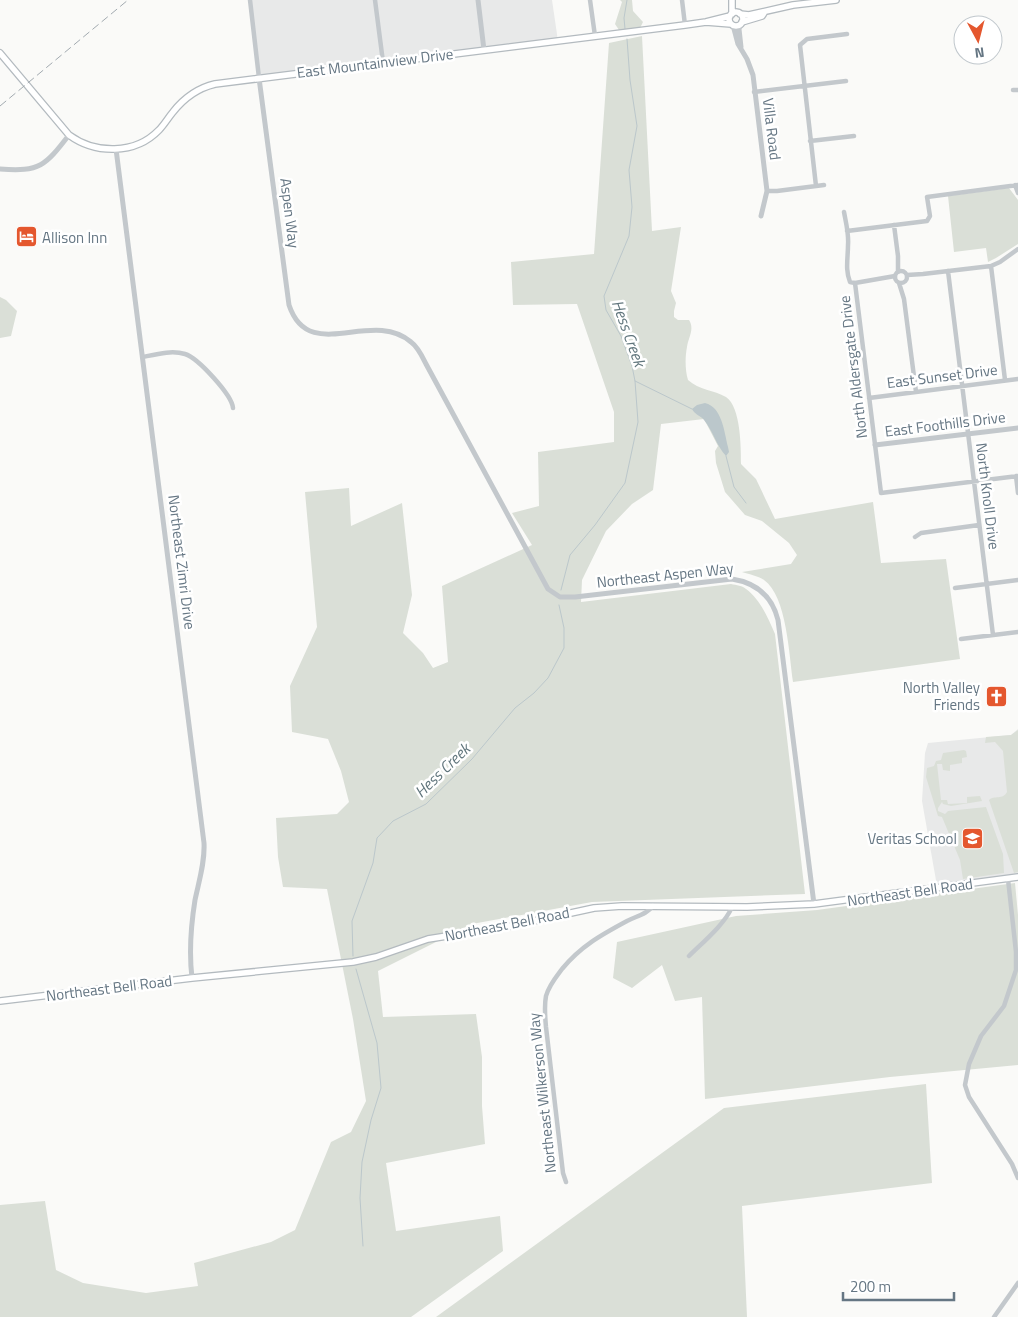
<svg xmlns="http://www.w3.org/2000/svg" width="1018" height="1317" font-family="'Titillium Web',sans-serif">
<rect width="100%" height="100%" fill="#fafaf8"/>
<path fill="#e8e9e9" d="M250 0H552L558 41 259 78Z
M1018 729V876L937 886 922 801 925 753 928 743 1011 735Z"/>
<path fill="#dadfd7" d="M620 0H632L633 11 643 22 640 28 619 30 615 24 622 2Z
M642 36 652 231 681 227 671 291 676 303 674 311V317L678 320H689C695 329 688 338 687 347 685 357 685 370 688 380 699 390 714 390 726 397 741 407 741 448 741 464L756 479 775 519 873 502 881 563 946 559 960 659 793 682C789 656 787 596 764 580 758 576 748 574 742 572L791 564 797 555 789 543 762 521 745 515 725 492 716 463 715 451 718 446 704 419 661 424 653 490 632 504 606 531 582 580 581 602 731 584C736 585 743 586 746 589 760 599 768 618 775 634L805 894 592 902 472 924 378 971 383 1017 476 1014 482 1057V1106L485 1144 386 1163 396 1231 500 1216 503 1251 411 1317H0V1205L45 1201 56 1270 83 1283 146 1293 198 1286 194 1263 271 1242 295 1230 331 1142 351 1132 366 1101 353 1019 327 889 283 887 278 857 276 818 337 814 349 802 341 771 328 739 292 732 290 686 317 627 305 492 349 488 351 526 402 503 412 595 403 633 423 653 433 668 448 662 442 586 532 545 512 513 539 506 538 452 614 442V412L577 304 513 305 511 262 594 254 609 43Z
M1009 188 1018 200V244L996 258 988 262 986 248 954 252 948 196Z
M0 297 6 300 17 311 11 336 0 338Z
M1018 730V872L1014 873 989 800C994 795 1003 800 1007 792L1003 751 995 742 985 743 986 737 1011 735Z
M964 750 966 751 967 757 962 758V763L950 765V771L943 770 942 764H937L941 800H947L948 804 967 803V797L980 796 982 801 951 806 943 804 942 802 938 808V811L945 814 948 811 986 807 1003 854 1004 873 963 879 960 860 942 817 938 816 926 777 927 768 934 766 936 761 941 760 943 753Z
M1015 883 1018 915V1065L890 1077 705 1099 702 997 675 1001 662 965 632 988 613 978 617 942 736 916 817 910Z
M926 1084 932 1183 742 1206 747 1317H436L724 1108Z"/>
<path fill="#bbc7cb" d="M705 403C722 407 724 431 728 447L729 452 726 456C716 445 713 431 704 420 700 415 695 415 692 409L697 405Z"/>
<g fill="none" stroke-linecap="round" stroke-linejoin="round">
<path stroke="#bbc7cb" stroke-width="1" d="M625 29 624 18 627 0
M635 381 692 409
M726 456 734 487 746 503
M561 590 570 555 595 525 625 483 638 422 635 381 632 366 621 336 606 310 604 296 629 236 632 207 629 170 637 126 630 80 627 39
M353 956 352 921 373 863 377 838 393 821 426 804 472 759 515 708 534 693 548 678 564 648V628L559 605
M356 969 377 1043 381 1088 371 1120 362 1162 360 1198 363 1246"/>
<defs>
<path id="secondary" d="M729 19a7 7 0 1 1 14 0a7 7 0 1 1-14 0Z
M732 14V0
M740 14 749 15 793 5 836 0
M706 22 731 24
M742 22 762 16 764 13
M0 53 69 135C95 154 135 155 159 130 164 125 168 118 173 112 184 98 198 88 215 84L685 25 706 22 730 16
M0 1001 192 978 353 962 376 957 428 939 511 926 594 908 622 906 747 907 814 904 1018 877"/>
</defs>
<use href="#secondary" stroke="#b3babf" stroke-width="8"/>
<path stroke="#c3c8cc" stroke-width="4.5" d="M250 0 259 78
M375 0 383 62
M590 0 595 36
M682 0 685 25
M1013 90H1018
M754 92 846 81
M810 141 854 136
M1015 185 1018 193
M816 186 800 45 807 39 847 34
M767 191H777L824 185
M844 212C846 223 849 234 848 245 848 258 845 270 850 282L855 283
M894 225 898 256V272
M847 231 927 221 930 216 927 197 1018 185
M991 266 1005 380
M895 277a6 6 0 1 1 12 0a6 6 0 1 1-12 0Z
M948 271 993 635
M907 275 923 274 991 266 1000 262 1018 249
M855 283 881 493 1018 476
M855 283 895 276
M899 283 904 299 916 392
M143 357C157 354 172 350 185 354 198 358 232 395 233 408
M869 398 1018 379
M1016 476 1018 493
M915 537 921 533 979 525
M955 588 1018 580
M961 639 1018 632
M1008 879 1016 952V970L1004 1006 981 1036 969 1064 965 1085 969 1097 1012 1164 1018 1178
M689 956C702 943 725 924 732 907
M566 1182 563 1173 546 1027C545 1016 544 1006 546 996 549 985 556 977 562 969 581 946 601 935 627 921 637 916 647 914 653 906
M994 1317 1018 1283"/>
<path stroke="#c3c8cc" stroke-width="5" d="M478 0 484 50
M741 23 739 29 741 47
M733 25 738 44 747 59 753 75 767 191 761 216
M259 78 289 305C309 365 371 308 411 342 418 347 422 356 426 364L548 589 560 597H575L732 579C757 583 772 596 778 620L814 904
M116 149 204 843C205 862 199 881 195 900 191 925 189 953 192 978
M0 169C40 172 45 166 69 135
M875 445 1018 428"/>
<use href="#secondary" stroke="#fff" stroke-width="5.5"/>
<path stroke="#a2aab0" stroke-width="1" stroke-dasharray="8 4" stroke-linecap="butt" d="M0 106 128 0"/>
</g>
<defs>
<symbol id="hotel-square" viewBox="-11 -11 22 22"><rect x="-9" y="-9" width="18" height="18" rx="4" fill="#e4572e" stroke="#fff"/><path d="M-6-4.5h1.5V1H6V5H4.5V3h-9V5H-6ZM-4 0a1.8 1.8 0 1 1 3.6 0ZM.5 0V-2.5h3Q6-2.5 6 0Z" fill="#fff"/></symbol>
<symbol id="church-square" viewBox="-11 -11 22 22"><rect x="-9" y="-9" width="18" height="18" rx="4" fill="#e4572e" stroke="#fff"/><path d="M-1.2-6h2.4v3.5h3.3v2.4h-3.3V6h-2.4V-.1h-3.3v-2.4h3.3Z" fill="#fff"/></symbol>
<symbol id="school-square" viewBox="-11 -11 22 22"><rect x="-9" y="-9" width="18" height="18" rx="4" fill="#e4572e" stroke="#fff"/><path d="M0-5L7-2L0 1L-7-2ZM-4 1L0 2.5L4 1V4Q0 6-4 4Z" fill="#fff"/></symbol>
</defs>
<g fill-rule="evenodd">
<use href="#hotel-square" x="14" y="224" width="25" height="25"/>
<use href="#church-square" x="984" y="684" width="25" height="25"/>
<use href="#school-square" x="960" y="826" width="25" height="25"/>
</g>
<g text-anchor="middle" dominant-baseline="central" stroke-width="5" stroke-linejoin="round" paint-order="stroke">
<g font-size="15" fill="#657683" stroke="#fff">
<text transform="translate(375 63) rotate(-7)">East Mountainview Drive</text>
<text transform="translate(772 129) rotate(83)">Villa Road</text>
<text transform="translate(290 213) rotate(83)">Aspen Way</text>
<text transform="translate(853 367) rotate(-97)">North Aldersgate Drive</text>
<text transform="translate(942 376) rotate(-7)">East Sunset Drive</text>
<text transform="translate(945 424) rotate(-7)">East Foothills Drive</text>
<text transform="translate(988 496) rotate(83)">North Knoll Drive</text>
<text transform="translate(182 562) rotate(83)">Northeast Zimri Drive</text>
<text transform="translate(665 575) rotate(-6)">Northeast Aspen Way</text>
<text transform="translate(910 892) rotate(-8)">Northeast Bell Road</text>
<text transform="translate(507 924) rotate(-11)">Northeast Bell Road</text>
<text transform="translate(109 988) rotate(-7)">Northeast Bell Road</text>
<text transform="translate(542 1093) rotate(-96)">Northeast Wilkerson Way</text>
</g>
<g font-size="15" fill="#657683" stroke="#fff" text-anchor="end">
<text x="42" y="237" text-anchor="start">Allison Inn</text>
<text x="980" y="687">North Valley<tspan x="980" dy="17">Friends</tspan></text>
<text x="957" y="838">Veritas School</text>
</g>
<g font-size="16" font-style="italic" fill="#60757c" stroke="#fff">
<text transform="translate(629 333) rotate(70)">Hess Creek</text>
<text transform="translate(442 770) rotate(-44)">Hess Creek</text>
</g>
</g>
<g transform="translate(978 40) rotate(173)"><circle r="24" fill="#ffffff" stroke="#c1c8cd"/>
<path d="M0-4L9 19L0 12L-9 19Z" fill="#e4572e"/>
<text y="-8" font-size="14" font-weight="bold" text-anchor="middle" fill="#657683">N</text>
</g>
<path d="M843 1292v8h111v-8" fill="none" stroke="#657683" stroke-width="2.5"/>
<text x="850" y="1292" font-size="15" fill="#657683" stroke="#ffffff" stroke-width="4" paint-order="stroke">200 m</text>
</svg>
